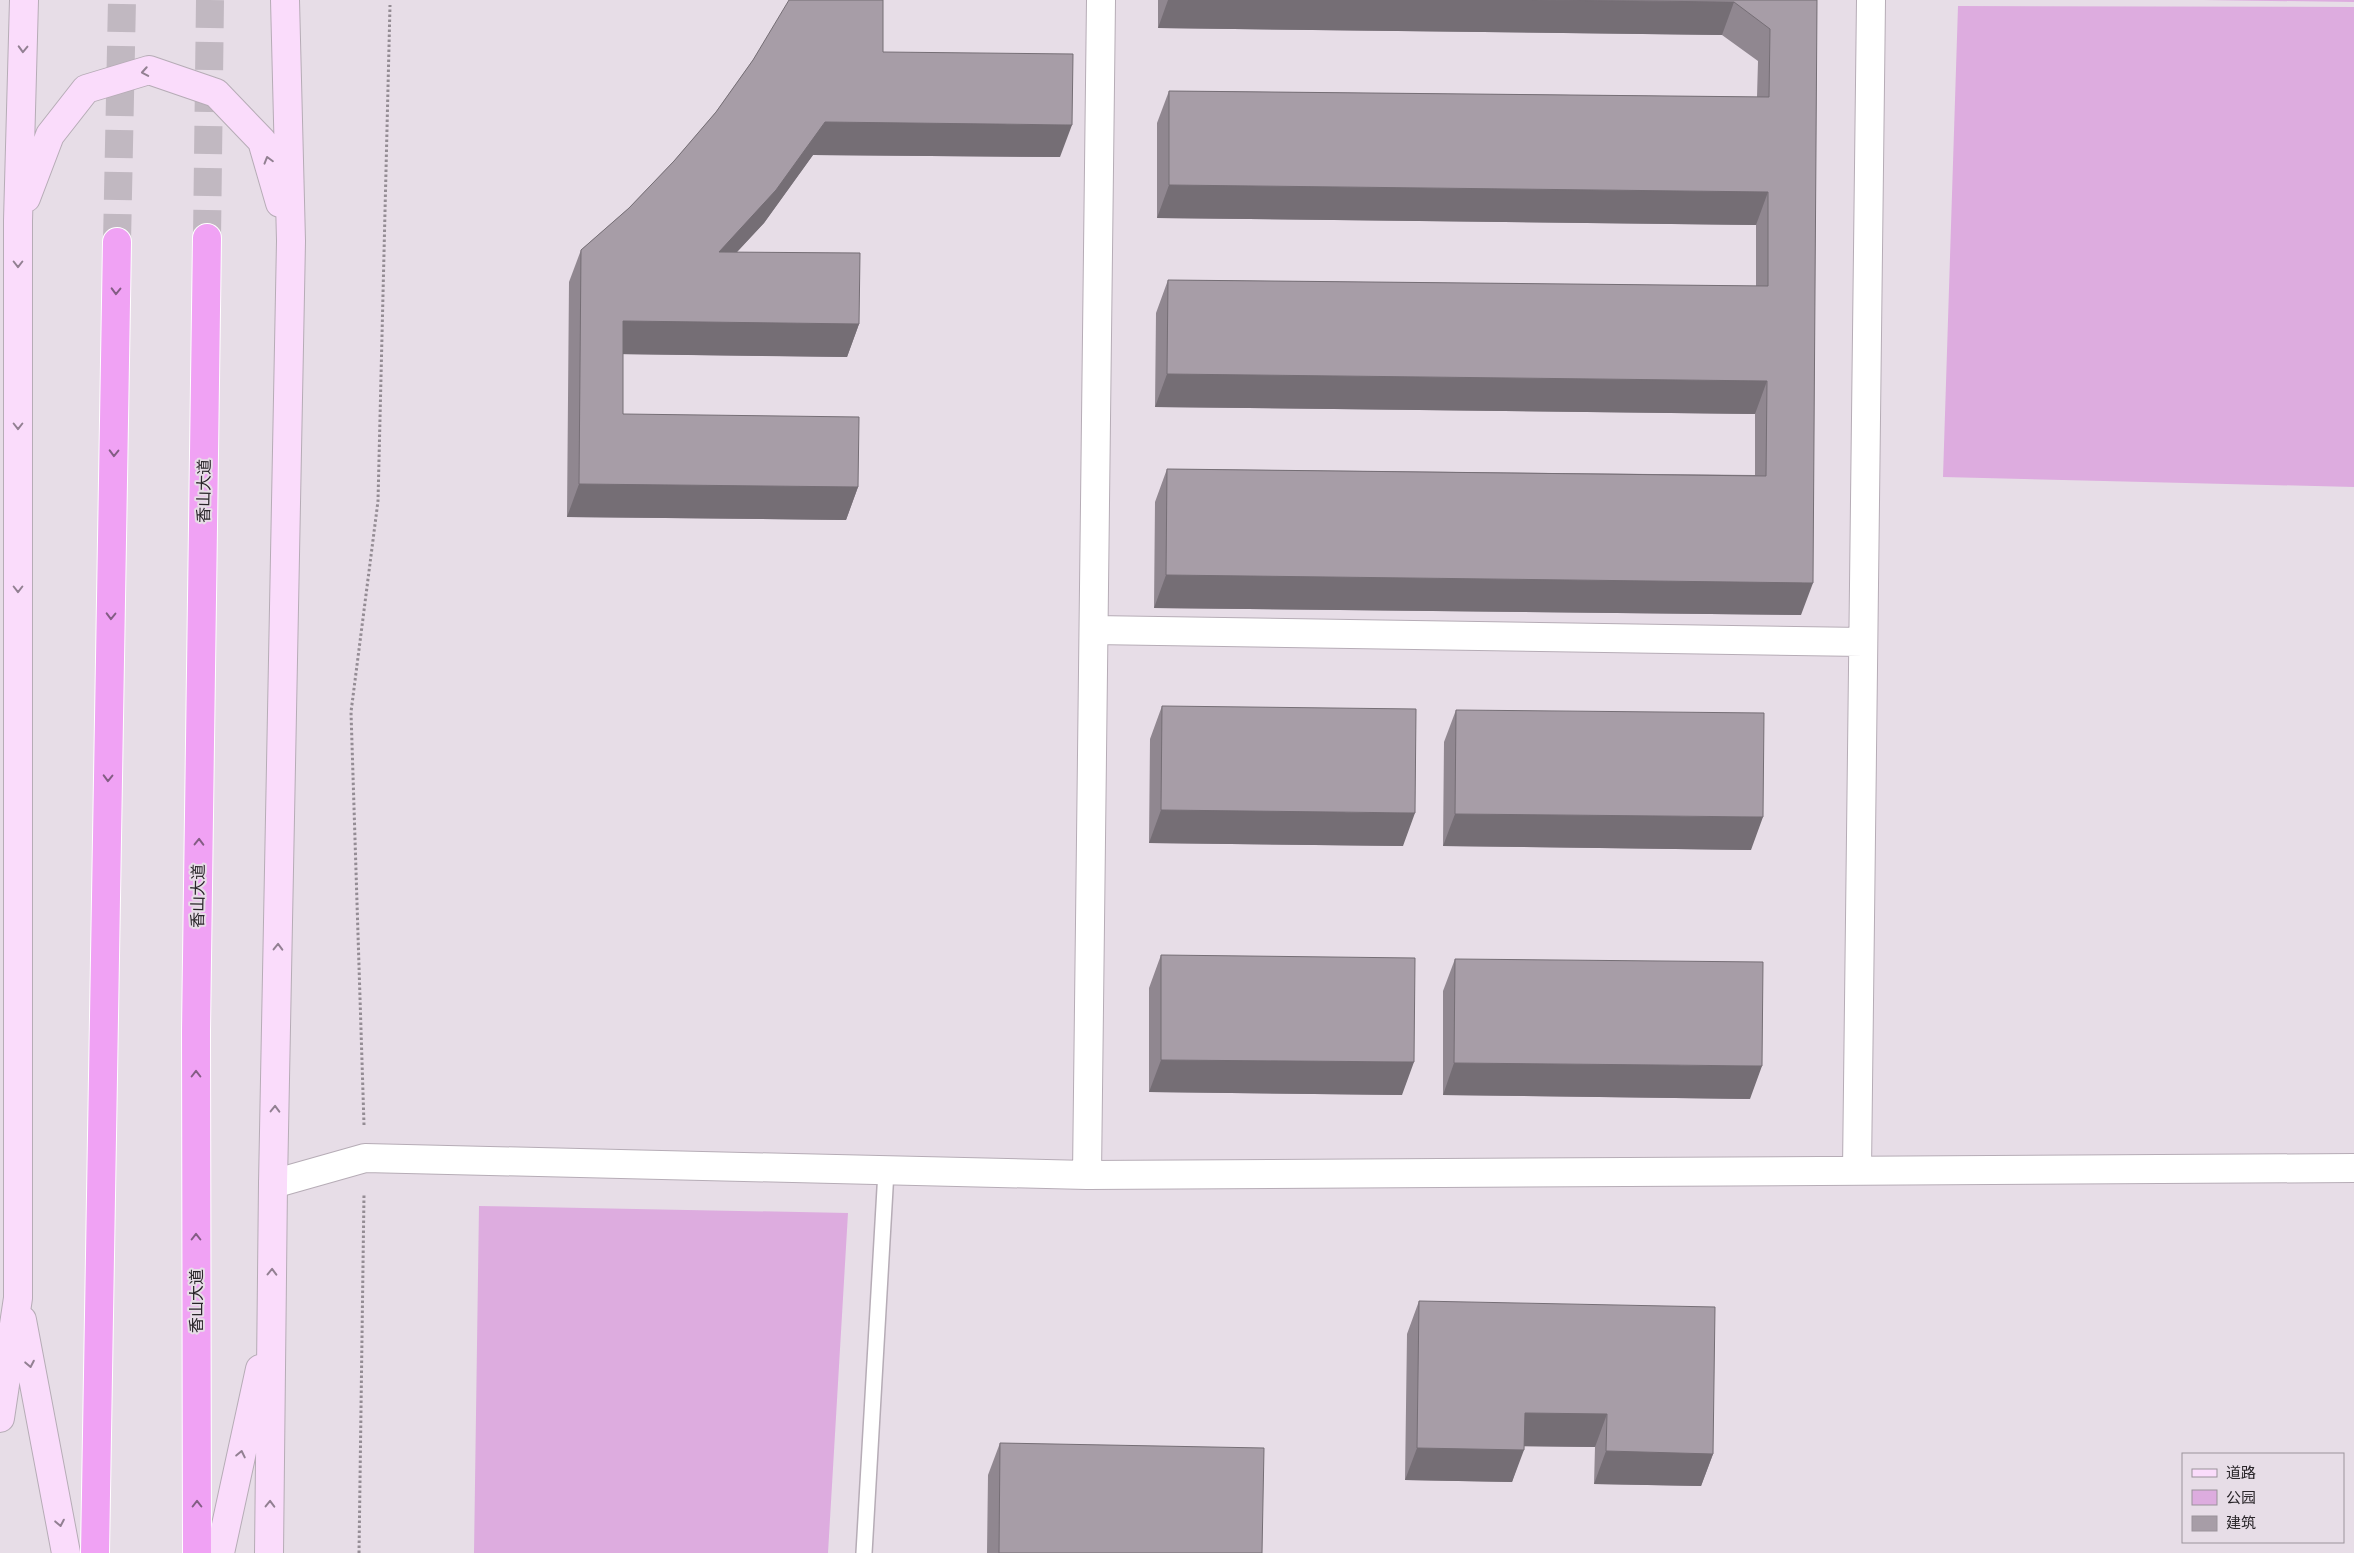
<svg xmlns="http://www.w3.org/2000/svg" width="2354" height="1553" font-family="'Work Sans','Noto Sans SC',sans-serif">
<rect width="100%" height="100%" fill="#e7dde7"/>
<path fill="#ddacdf" d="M2203 0H2354V2Z
M1958 6 2354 7V487L1943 477Z
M479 1206 848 1213 828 1553H474Z"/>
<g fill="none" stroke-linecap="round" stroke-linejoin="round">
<path stroke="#c1b8c1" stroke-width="28" stroke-dasharray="28 14" stroke-linecap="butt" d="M207 238 210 0
M117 242 122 0"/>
<defs>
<path id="service" d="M864 1553 886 1171"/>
<path id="minor" d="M1094 630 1863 642
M1857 1170 1871 0
M1087 1175 1101 0
M273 1184 365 1158 1087 1175 2354 1168"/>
<path id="secondary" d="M26 198 50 135 86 89 149 70 216 93 262 141 280 203
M22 1320 66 1553
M0 1418 18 1298V221L24 0
M220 1553 260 1369
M269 1553 273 1184 291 241 285 0"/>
<path id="trunk" d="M95 1553 117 242
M197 1553 196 1031 207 238"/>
</defs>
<use href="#service" stroke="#b6acb6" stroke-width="18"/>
<use href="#minor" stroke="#b6acb6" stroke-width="30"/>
<use href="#secondary" stroke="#b6acb6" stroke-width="30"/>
<use href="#trunk" stroke="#fff" stroke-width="30"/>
<path stroke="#948c94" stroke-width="3" stroke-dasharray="2.5 2.5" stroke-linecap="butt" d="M364 1125 351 712 378 501 390 5
M359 1553 364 1194"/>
<use href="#service" stroke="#fff" stroke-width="15"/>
<use href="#minor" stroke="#fff" stroke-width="28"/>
<use href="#secondary" stroke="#fadcfb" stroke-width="28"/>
<use href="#trunk" stroke="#f0a2f4" stroke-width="28"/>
</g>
<path fill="#908790" d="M1158 0H1817L1801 615 1154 608 1155 502 1167 469 1755 475V414L1155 407 1156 313 1168 280 1756 286V225L1157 218V123L1169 91 1757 97 1758 61 1722 35 1158 28Z
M787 5 883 52 1060 157 813 155 764 223 737 252 859 324 847 357 623 354V414L858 487 846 520 567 517 569 282 581 250 629 208 674 161 716 112 753 60Z
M1162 706 1403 846 1149 843 1150 739Z
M1456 710 1751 850 1443 846 1444 742Z
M1161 955 1402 1095 1149 1092V988Z
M1455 959 1750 1099 1443 1095V991Z
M1419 1301 1713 1454 1701 1486 1594 1484 1595 1447 1524 1446 1512 1482 1405 1480 1407 1334Z
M1000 1443 1262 1553H987L988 1475Z"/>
<path fill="#756e75" d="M1168 0H1532L1734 2 1722 35 1158 28Z
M825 122 1072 125 1060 157 813 155 764 223 707 284 719 252Z
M1169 185 1768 192 1756 225 1157 218Z
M623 321 859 324 847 357 612 354Z
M1167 374 1767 381 1755 414 1155 407Z
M579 484 858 487 846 520 567 517Z
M1166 575 1813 583 1801 615 1154 608Z
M1161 810 1415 813 1403 846 1149 843Z
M1455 814 1763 817 1751 850 1443 846Z
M1161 1060 1414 1062 1402 1095 1149 1092Z
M1454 1063 1762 1066 1750 1099 1443 1095Z
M1525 1413 1607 1414 1595 1447 1513 1446Z
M1417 1448 1524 1450 1512 1482 1405 1480Z
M1606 1451 1713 1454 1701 1486 1594 1484Z"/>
<path fill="#a79da7" stroke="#756e75" d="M789 0H883V52L1073 54 1072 125 825 122 776 190 719 252 860 253 859 324 623 321V414L859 417 858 487 579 484 581 250 629 208 674 161 716 112 753 60Z
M1532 0H1817L1813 583 1166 575 1167 469 1766 476 1767 381 1167 374 1168 280 1768 286V192L1169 185V91L1769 97 1770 29 1734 2Z
M1162 706 1416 709 1415 813 1161 810Z
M1456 710 1764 713 1763 817 1455 814Z
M1161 955 1415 958 1414 1062 1161 1060Z
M1455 959 1763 962 1762 1066 1454 1063Z
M1419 1301 1715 1307 1713 1454 1606 1451 1607 1414 1525 1413 1524 1450 1417 1448Z
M1000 1443 1264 1448 1262 1553H999Z"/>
<defs><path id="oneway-chevron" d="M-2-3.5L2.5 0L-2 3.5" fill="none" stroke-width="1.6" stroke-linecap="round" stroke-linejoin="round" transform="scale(1.25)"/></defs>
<g stroke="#928092">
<use href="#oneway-chevron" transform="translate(23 49) rotate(92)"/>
<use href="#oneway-chevron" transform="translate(145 72) rotate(170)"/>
<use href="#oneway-chevron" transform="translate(268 160) rotate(-106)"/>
<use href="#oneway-chevron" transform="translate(18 264) rotate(90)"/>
<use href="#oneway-chevron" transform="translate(18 426) rotate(90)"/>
<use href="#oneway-chevron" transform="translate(18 589) rotate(90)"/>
<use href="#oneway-chevron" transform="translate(278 947) rotate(-89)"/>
<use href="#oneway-chevron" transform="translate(275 1109) rotate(-89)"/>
<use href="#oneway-chevron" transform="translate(272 1272) rotate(-89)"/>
<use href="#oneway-chevron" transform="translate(30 1364) rotate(79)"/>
<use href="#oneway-chevron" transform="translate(241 1454) rotate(-78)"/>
<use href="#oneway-chevron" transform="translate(270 1504) rotate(-89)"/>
<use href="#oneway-chevron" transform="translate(60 1523) rotate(79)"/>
</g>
<g stroke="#835d84">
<use href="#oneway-chevron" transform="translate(116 291) rotate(91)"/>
<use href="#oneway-chevron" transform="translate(114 453) rotate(91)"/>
<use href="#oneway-chevron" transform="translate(111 616) rotate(91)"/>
<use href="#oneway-chevron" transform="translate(108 778) rotate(91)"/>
<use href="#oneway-chevron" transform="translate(199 842) rotate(-89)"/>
<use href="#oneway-chevron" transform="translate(196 1074) rotate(-90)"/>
<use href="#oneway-chevron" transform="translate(196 1237) rotate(-90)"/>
<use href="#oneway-chevron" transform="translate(197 1504) rotate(-90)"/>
</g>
<g text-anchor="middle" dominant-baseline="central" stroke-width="4" stroke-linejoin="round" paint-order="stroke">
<g font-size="16" fill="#292529" stroke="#e7dde7">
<text transform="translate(204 491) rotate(-89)">香山大道</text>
<text transform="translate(198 896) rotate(-89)">香山大道</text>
<text transform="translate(196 1301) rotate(-90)">香山大道</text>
</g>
</g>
<rect x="2182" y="1453" width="162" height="90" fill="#e7dde7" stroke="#9b939b"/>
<rect x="2192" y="1469" width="25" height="8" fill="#fadcfb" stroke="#9b939b"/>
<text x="2226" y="1478" font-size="15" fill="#292529">道路</text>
<rect x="2192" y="1490" width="25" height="15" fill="#ddacdf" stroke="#9b939b"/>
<text x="2226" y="1503" font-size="15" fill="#292529">公园</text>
<rect x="2192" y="1516" width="25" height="15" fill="#a79da7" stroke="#9b939b"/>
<text x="2226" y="1528" font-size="15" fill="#292529">建筑</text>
</svg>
